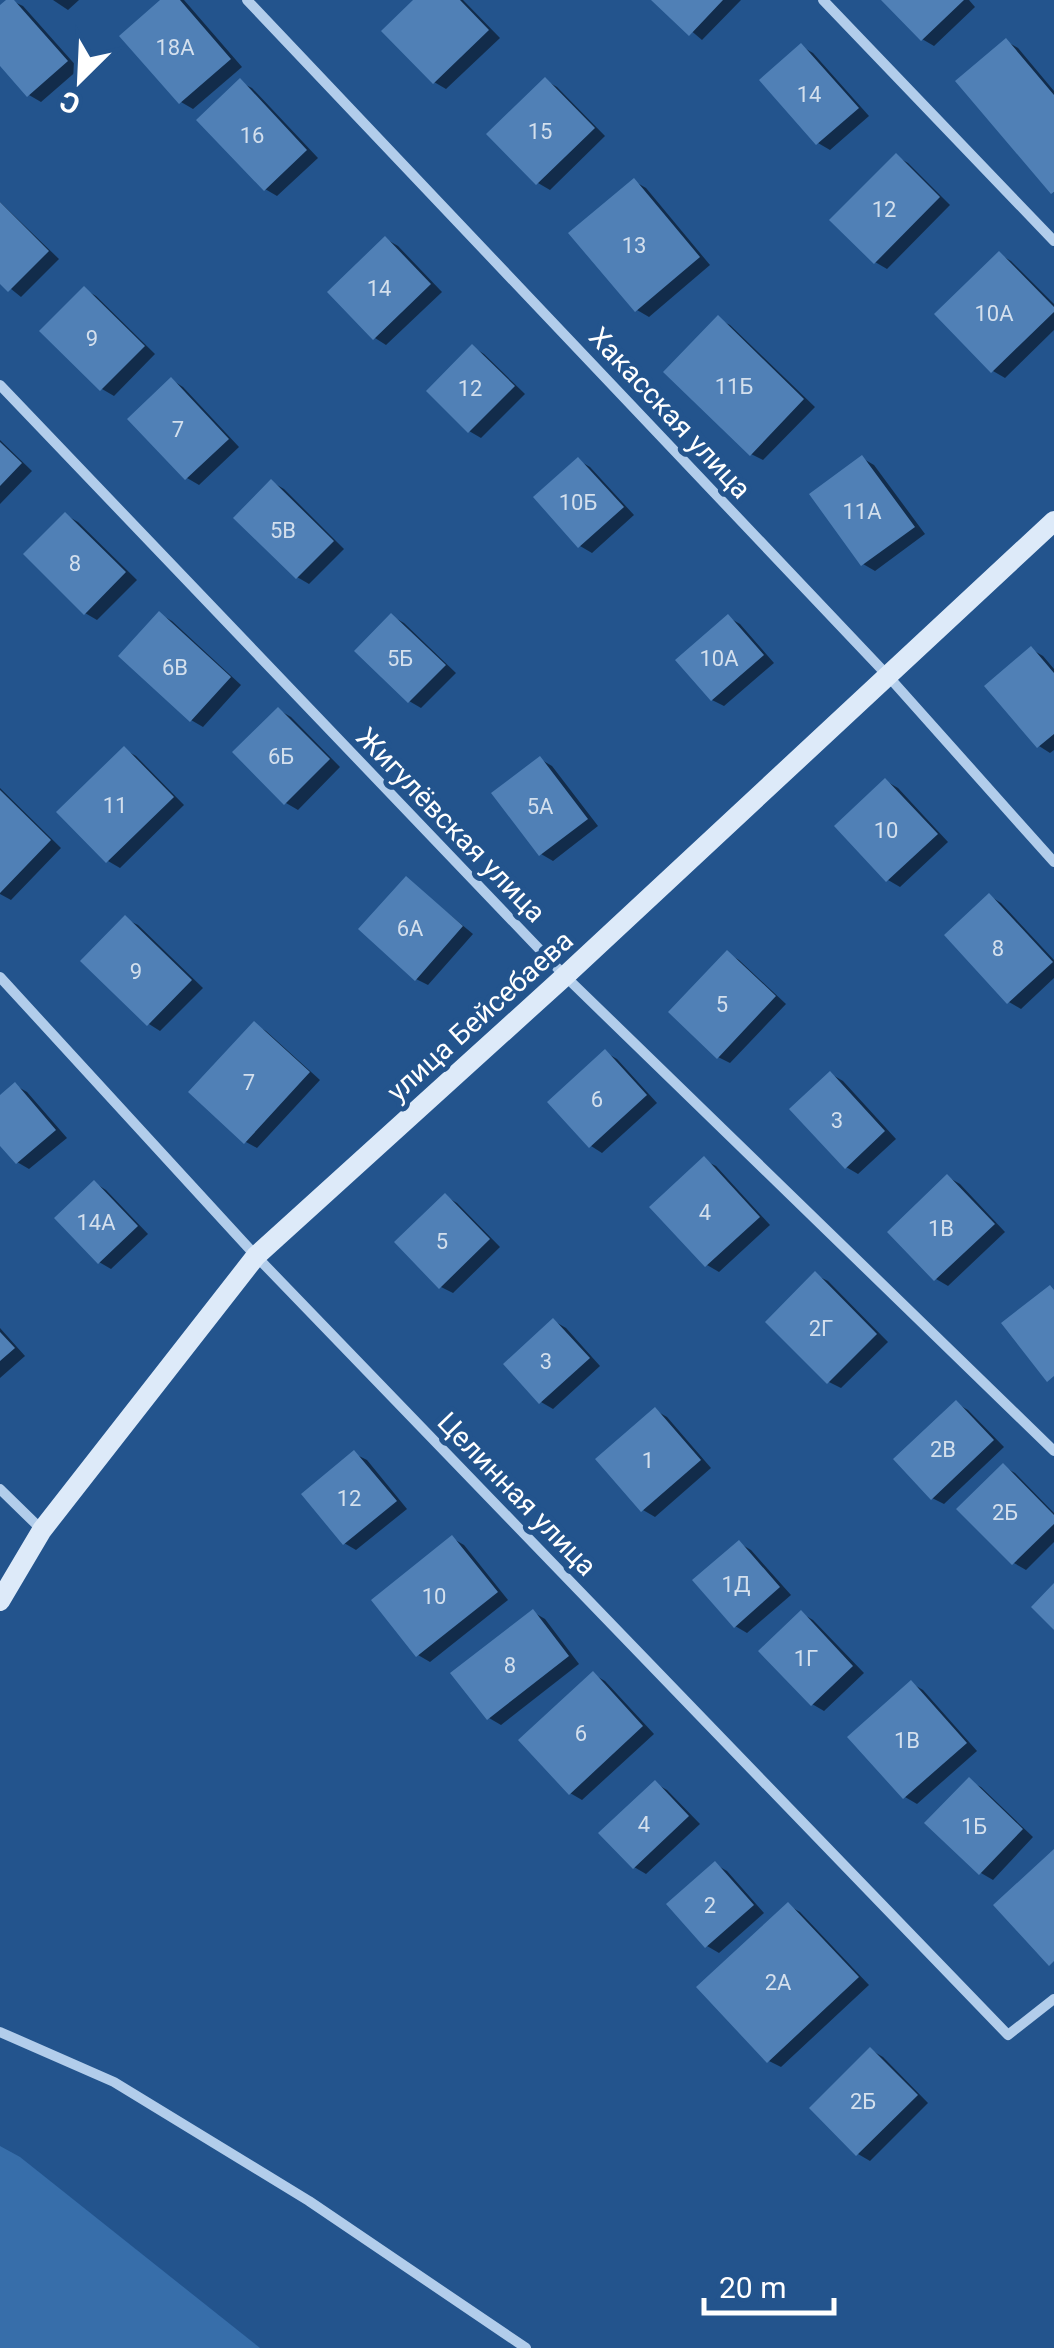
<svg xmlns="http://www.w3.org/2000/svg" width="1054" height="2348" font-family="Roboto,sans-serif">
<rect width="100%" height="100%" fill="#23548d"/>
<path fill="#376eaa" d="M0 2146 20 2157 260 2348H0Z"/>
<path fill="#0007" d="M10 0 23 6 79 69 41 102 29 95 0 62V9Z
M53 0H79L68 10Z
M164 0H184L242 67 193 109 181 102Z
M417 0H463L500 38 446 89 434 82Z
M655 0H741L702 40Z
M884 0H969L975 7 934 46 922 39Z
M1006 41 1018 48 1054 91V193L959 81Z
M801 46 813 53 869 116 830 150 818 143Z
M545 80 557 87 605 136 550 190 538 183 489 134Z
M240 82 252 88 318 158 277 196 265 189Z
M896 156 908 163 950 205 887 269 875 262Z
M634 181 646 188 710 265 649 317 637 310Z
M0 202 59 259 21 297 0 280Z
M386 239 398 246 442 292 386 345 375 338Z
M999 254 1011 261 1054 304V330L1005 378 993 371Z
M84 289 96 296 155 354 114 396 102 389Z
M718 319 730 325 815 407 763 460 751 454Z
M473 347 484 354 525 394 481 438 469 431Z
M172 380 183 387 239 447 199 485 187 478Z
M0 440 32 471 0 504Z
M862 458 874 465 925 534 875 571 863 564Z
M578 460 590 467 634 515 592 553 580 546 536 497Z
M272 482 284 489 344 549 309 584 297 577Z
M66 515 78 522 137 580 97 620 85 613Z
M160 614 172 621 241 685 203 727 191 720Z
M392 616 404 623 456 673 421 708 409 701Z
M728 617 740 624 774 663 724 706 712 700Z
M1031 649 1043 656 1054 669V750L1050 753 1039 746Z
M279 710 291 717 340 767 298 810 286 803Z
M124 749 136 756 184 805 120 868 108 861Z
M540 759 552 766 598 826 553 861 541 854Z
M886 781 898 788 948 842 900 887 888 880Z
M0 788 61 848 11 900 0 894Z
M407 879 473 934 428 985 416 979Z
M990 896 1001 903 1054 960V978L1021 1009 1009 1002Z
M126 919 138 925 203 988 160 1031 149 1024 84 961Z
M727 953 739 960 786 1004 730 1063 718 1057Z
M254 1024 266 1031 320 1080 257 1148 246 1142Z
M605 1052 617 1059 657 1103 602 1153 591 1146Z
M831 1074 843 1081 896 1139 858 1174 846 1167Z
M15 1085 27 1092 67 1138 29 1169 17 1162 0 1143V1098Z
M704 1160 716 1166 770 1225 719 1272 707 1265Z
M948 1177 960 1184 1005 1232 948 1286 936 1279 890 1232Z
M95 1183 106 1190 148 1234 111 1269 99 1262Z
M445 1196 457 1203 500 1247 453 1293 441 1287Z
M816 1275 828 1281 888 1342 841 1388 829 1382Z
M554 1321 566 1328 600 1366 553 1409 541 1402Z
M0 1328 25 1356 0 1378Z
M956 1403 968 1410 1004 1447 944 1504 932 1498Z
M655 1410 667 1417 711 1468 655 1517 643 1510Z
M355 1454 367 1460 407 1509 356 1550 344 1543Z
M1003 1466 1015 1473 1054 1513V1542L1026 1570 1014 1563Z
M452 1538 464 1545 508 1600 430 1662 418 1655Z
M739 1543 751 1550 791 1595 747 1633 735 1626Z
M533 1612 545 1619 579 1664 501 1725 489 1718Z
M801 1613 813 1620 864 1673 824 1711 812 1704Z
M593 1674 605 1681 654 1734 582 1800 570 1793Z
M911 1683 923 1690 977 1751 917 1804 905 1797 850 1737Z
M969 1781 981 1787 1033 1837 993 1880 981 1873Z
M655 1783 667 1790 700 1824 646 1874 634 1867Z
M715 1864 727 1871 764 1913 719 1953 707 1946Z
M788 1905 800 1912 869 1985 781 2067 769 2061Z
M871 2050 883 2057 928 2103 870 2161 858 2154Z"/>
<path fill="#5080b6" d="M6 0H14L68 61 27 97 0 66V5Z
M160 0H180L231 59 179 104 119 36Z
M413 0H460L489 30 433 84 381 31Z
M651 0H723L689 36Z
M881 0H964L921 41Z
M1006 38 1054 95V192L1051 194 955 81Z
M801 43 859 108 816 145 759 80Z
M545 77 595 128 536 185 486 134Z
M240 78 307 150 264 191 196 120Z
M896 153 940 197 874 264 829 220Z
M634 178 700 257 635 312 568 233Z
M0 202 49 251 8 292 0 284Z
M385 236 431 284 373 340 327 292Z
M999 251 1054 307V312L991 373 934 314Z
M84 286 145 346 100 391 39 331Z
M718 315 804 399 750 456 663 372Z
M472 344 515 386 468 433 426 391Z
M171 377 229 439 185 480 127 419Z
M0 442 22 463 0 486Z
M862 455 915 527 861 566 809 494Z
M578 457 624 507 578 548 533 497Z
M271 479 334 541 296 579 233 518Z
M65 512 126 572 84 615 23 554Z
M159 611 231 677 190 722 118 656Z
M391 613 446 665 408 703 354 651Z
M728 614 764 655 711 701 675 660Z
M1031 646 1054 673V734L1037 748 984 686Z
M278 707 330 759 284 805 232 752Z
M124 746 174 797 106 863 56 812Z
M540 756 588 819 539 856 491 793Z
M885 778 938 834 886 882 834 826Z
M0 790 51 840 0 893Z
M406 876 463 926 415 981 358 929Z
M989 893 1053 962 1007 1004 944 935Z
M125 915 192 980 147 1026 80 961Z
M727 950 776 996 717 1059 668 1012Z
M254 1021 310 1072 244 1144 188 1092Z
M605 1049 647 1095 589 1148 547 1102Z
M830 1071 885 1131 845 1169 789 1109Z
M15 1082 56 1130 16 1164 0 1146V1095Z
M704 1156 760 1217 705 1267 649 1207Z
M947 1174 995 1224 934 1281 887 1232Z
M94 1180 138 1226 98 1264 54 1218Z
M445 1193 490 1239 439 1289 394 1242Z
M815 1271 877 1334 827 1384 765 1322Z
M1050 1285 1054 1290V1376L1047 1382 1001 1323Z
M553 1318 590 1358 539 1404 503 1364Z
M0 1332 15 1348 0 1361Z
M956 1400 994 1440 931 1500 893 1459Z
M655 1407 701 1460 641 1512 595 1459Z
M354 1450 397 1501 343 1545 301 1494Z
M1003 1463 1054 1515V1524L1012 1565 956 1509Z
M452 1535 498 1592 416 1657 371 1600Z
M739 1540 780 1587 734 1628 692 1580Z
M1054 1583V1630L1031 1607Z
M533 1609 569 1656 487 1720 450 1673Z
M801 1610 853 1666 811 1706 758 1651Z
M593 1671 643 1726 569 1795 518 1740Z
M911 1680 967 1743 903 1799 847 1737Z
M969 1777 1023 1829 979 1875 924 1823Z
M655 1780 689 1816 633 1869 598 1833Z
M1054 1849V1961L1049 1966 993 1905Z
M715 1861 754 1905 705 1948 666 1904Z
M788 1902 859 1977 767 2063 696 1987Z
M870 2047 918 2095 856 2156 809 2108Z"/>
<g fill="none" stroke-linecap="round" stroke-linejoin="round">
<path stroke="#b2cdeb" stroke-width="10" d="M247 0 888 676 1054 862
M823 0 1054 241
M0 385 565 976 1054 1451
M0 977 256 1256 1008 2035 1054 1999
M0 1489 41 1529
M0 2032 114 2082 309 2201 526 2348"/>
<path stroke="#ddeaf9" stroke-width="20" d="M0 1601 42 1530 256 1256 565 976 1054 521"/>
</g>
<g text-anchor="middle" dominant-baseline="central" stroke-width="10" stroke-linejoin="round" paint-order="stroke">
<g font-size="22" fill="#d3dfed">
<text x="175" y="47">18А</text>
<text x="809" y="94">14</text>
<text x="540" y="131">15</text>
<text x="252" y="135">16</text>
<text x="884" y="209">12</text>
<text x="634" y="245">13</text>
<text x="379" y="288">14</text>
<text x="994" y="313">10А</text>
<text x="92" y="338">9</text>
<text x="734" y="386">11Б</text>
<text x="470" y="388">12</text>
<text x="178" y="429">7</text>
<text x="578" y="502">10Б</text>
<text x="862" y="511">11А</text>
<text x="283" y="530">5В</text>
<text x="75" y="563">8</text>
<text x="400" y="658">5Б</text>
<text x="719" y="658">10А</text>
<text x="175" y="667">6В</text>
<text x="281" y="756">6Б</text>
<text x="115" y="805">11</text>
<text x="540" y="806">5А</text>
<text x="886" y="830">10</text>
<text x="410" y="928">6А</text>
<text x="998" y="948">8</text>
<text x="136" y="971">9</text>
<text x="722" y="1004">5</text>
<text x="249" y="1082">7</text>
<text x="597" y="1099">6</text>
<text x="837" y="1120">3</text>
<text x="705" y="1212">4</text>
<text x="96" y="1222">14А</text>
<text x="941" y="1228">1В</text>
<text x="442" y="1241">5</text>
<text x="821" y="1328">2Г</text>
<text x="546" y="1361">3</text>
<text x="943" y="1449">2В</text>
<text x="648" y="1460">1</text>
<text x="349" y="1498">12</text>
<text x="1005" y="1512">2Б</text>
<text x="736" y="1584">1Д</text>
<text x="434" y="1596">10</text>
<text x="806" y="1658">1Г</text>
<text x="510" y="1665">8</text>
<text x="581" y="1733">6</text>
<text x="907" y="1740">1В</text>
<text x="644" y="1824">4</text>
<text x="974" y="1826">1Б</text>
<text x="710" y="1905">2</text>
<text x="778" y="1982">2А</text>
<text x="863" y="2101">2Б</text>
</g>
<g font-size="28" fill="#fff" stroke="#23548d">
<text transform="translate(670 413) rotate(47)">Хакасская улица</text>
<text transform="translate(451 825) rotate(46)">Жигулёвская улица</text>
<text transform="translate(480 1016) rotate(-42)">улица Бейсебаева</text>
<text transform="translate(517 1494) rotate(46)">Целинная улица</text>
</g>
</g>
<g transform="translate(80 80) rotate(204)" stroke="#23548d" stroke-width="8" paint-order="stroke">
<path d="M0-8L18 38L0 25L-18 38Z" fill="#ffffff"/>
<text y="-15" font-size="28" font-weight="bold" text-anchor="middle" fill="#ffffff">С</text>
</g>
<path d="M704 2298v15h130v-15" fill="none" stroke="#ffffff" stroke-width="5"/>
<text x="719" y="2298" font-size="30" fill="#ffffff" stroke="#23548d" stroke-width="8" paint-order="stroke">20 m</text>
</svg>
